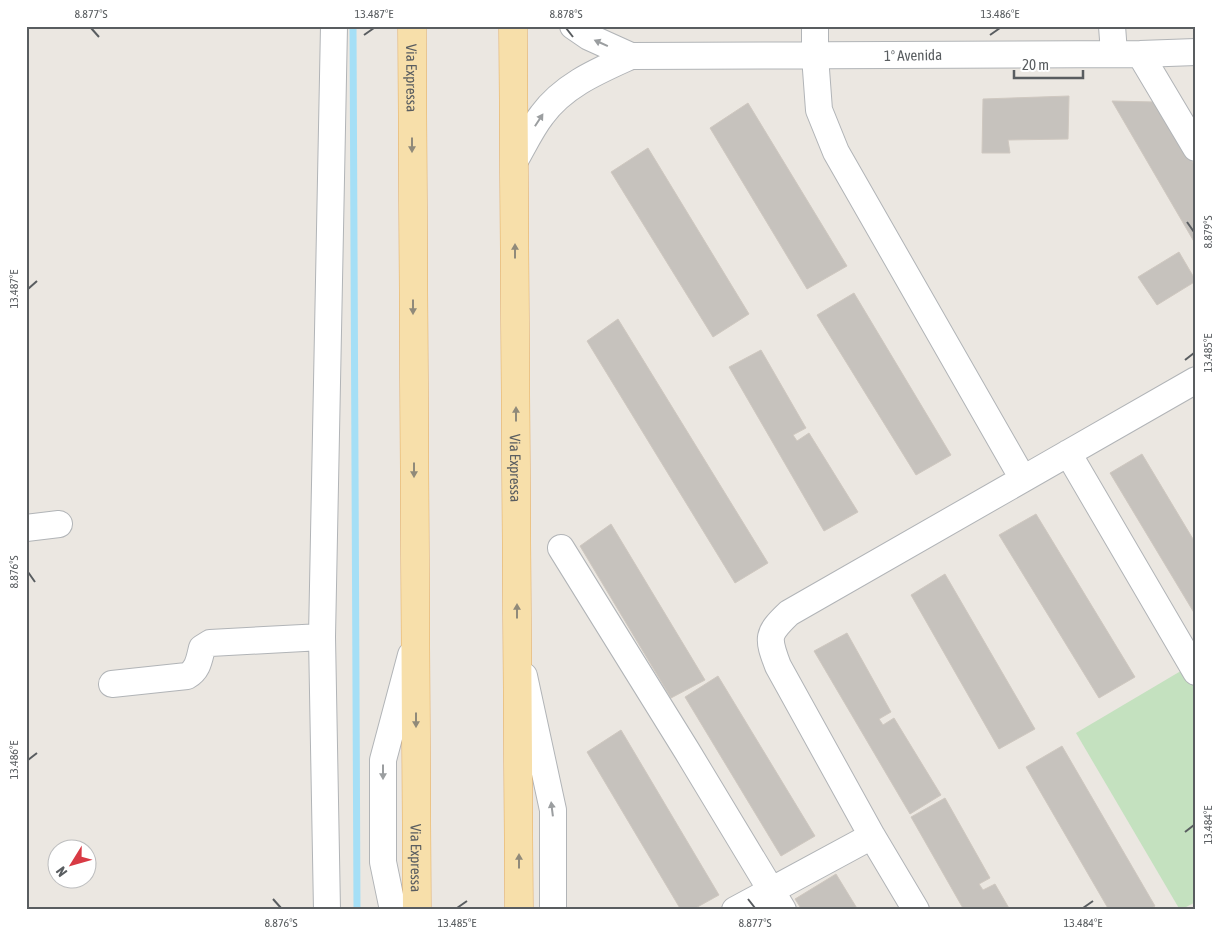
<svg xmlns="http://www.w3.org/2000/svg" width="1222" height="936" font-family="'Asap Condensed',sans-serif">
<rect width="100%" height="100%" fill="#ebe7e1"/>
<path fill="#c4e1bf" d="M1196 662V902L1180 910 1076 733Z"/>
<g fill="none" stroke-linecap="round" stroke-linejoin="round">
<path stroke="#a5dff6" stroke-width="7" d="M353 26 357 910"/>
</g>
<path fill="#c6c2bd" stroke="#cfc8c0" d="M1069 96 1068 139 1008 140 1010 153H982L983 99Z
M1112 101 1155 102 1196 168V245Z
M748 103 847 266 807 289 710 128Z
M648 148 749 314 713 337 611 172Z
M1179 252 1196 281 1157 305 1138 277Z
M854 293 951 455 916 475 817 315Z
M618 319 768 563 735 583 587 341Z
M761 350 806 428 793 435 797 441 809 433 858 512 824 531 729 367Z
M1142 454 1196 544V616L1110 473Z
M1036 514 1135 677 1099 698 999 535Z
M611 524 705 680 671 698 580 546Z
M945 574 1035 729 999 749 911 595Z
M847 633 891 712 879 719 883 725 894 718 941 795 910 814 814 651Z
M718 676 815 836 781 856 685 697Z
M621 730 719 895 692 910H681L587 752Z
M1062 746 1155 906 1148 910H1109L1026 767Z
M945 798 990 878 979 884 983 890 995 884 1010 910H964L911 817Z
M836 874 858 910H802L795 899Z"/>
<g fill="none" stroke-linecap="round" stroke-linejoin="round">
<defs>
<path id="minor" d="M573 26 589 37 631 56 1140 54 1196 52
M815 26V56L819 110 836 152 1023 479
M1112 26 1114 53
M1140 54 1196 148
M514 162C523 147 531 129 542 115 564 85 598 71 631 56
M1068 453 1196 672
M26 528 59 524
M561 548 687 751 783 910
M524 676 553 810V910
M112 684 187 676C198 670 199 660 202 648L210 643 322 637
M327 910 322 637 334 26
M393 910 383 862V760L411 655
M735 910 872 836
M916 910 872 836 778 666C767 637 767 634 789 613L1196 380"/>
<g id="major">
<path id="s1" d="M412 26 417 910"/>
<path id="s2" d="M513 26 519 910"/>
</g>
</defs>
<use href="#minor" stroke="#b1b4b7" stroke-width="28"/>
<use href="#major" stroke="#e3ac62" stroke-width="29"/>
<use href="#minor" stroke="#fff" stroke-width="26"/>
<use href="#major" stroke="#f7dfaa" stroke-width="28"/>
</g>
<defs><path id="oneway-solid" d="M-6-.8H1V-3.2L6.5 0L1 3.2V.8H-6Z" transform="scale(1.25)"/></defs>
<g fill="#9b9ea0">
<use href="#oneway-solid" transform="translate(601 43) rotate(-156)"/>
<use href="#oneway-solid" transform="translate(539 120) rotate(-57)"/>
<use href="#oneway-solid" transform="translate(383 772) rotate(90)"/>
<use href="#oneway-solid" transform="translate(552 809) rotate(-97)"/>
</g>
<g fill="#908a7a">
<use href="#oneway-solid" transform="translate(412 145) rotate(90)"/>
<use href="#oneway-solid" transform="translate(515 251) rotate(-90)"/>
<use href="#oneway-solid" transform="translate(413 307) rotate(90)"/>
<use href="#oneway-solid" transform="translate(516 414) rotate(-90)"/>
<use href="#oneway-solid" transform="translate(414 470) rotate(90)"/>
<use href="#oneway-solid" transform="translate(517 611) rotate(-90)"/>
<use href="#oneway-solid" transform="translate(416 720) rotate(90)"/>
<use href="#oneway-solid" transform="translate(519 861) rotate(-90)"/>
</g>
<path fill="none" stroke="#595d60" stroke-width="2" d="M91 28 99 37M566 28 573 37M364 35 374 28M990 35 1000 28M1187 222 1194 232M28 289 37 281M1185 360 1194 353M28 572 35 582M28 760 37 753M1185 832 1194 825M273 899 281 908M748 899 755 908M457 908 467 901M1083 908 1093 901"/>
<g text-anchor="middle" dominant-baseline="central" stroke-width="4" stroke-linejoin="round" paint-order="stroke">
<g font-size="15" fill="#595d60" stroke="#fff">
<text transform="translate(913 55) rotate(-1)">1º Avenida</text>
<text stroke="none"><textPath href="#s1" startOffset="52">Via Expressa</textPath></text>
<text stroke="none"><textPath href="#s2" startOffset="442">Via Expressa</textPath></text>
<text stroke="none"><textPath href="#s1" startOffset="832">Via Expressa</textPath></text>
</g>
</g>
<rect width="1222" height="936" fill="none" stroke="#ffffff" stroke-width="55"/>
<g transform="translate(72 864) rotate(233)"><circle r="24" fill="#ffffff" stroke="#bdbebf"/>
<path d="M0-4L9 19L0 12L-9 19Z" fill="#d83a44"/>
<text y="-8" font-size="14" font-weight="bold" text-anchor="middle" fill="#595d60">N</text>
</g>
<path d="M1014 70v8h69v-8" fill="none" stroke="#595d60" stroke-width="2.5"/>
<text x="1022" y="70" font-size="15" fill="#595d60" stroke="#ffffff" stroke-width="4" paint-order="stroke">20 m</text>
<rect x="28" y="28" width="1166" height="880" fill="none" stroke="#595d60" stroke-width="2"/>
<g font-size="12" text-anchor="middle" fill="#595d60">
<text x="91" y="18">8.877°S</text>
<text x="374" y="18">13.487°E</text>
<text x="566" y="18">8.878°S</text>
<text x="1000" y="18">13.486°E</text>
<text transform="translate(1208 232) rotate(-90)" y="4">8.879°S</text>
<text transform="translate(14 289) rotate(-90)" y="4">13.487°E</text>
<text transform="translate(1208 353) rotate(-90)" y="4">13.485°E</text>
<text transform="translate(14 572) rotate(-90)" y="4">8.876°S</text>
<text transform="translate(14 760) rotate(-90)" y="4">13.486°E</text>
<text transform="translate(1208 825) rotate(-90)" y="4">13.484°E</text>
<text x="281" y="927">8.876°S</text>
<text x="457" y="927">13.485°E</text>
<text x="755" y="927">8.877°S</text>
<text x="1083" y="927">13.484°E</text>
</g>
</svg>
